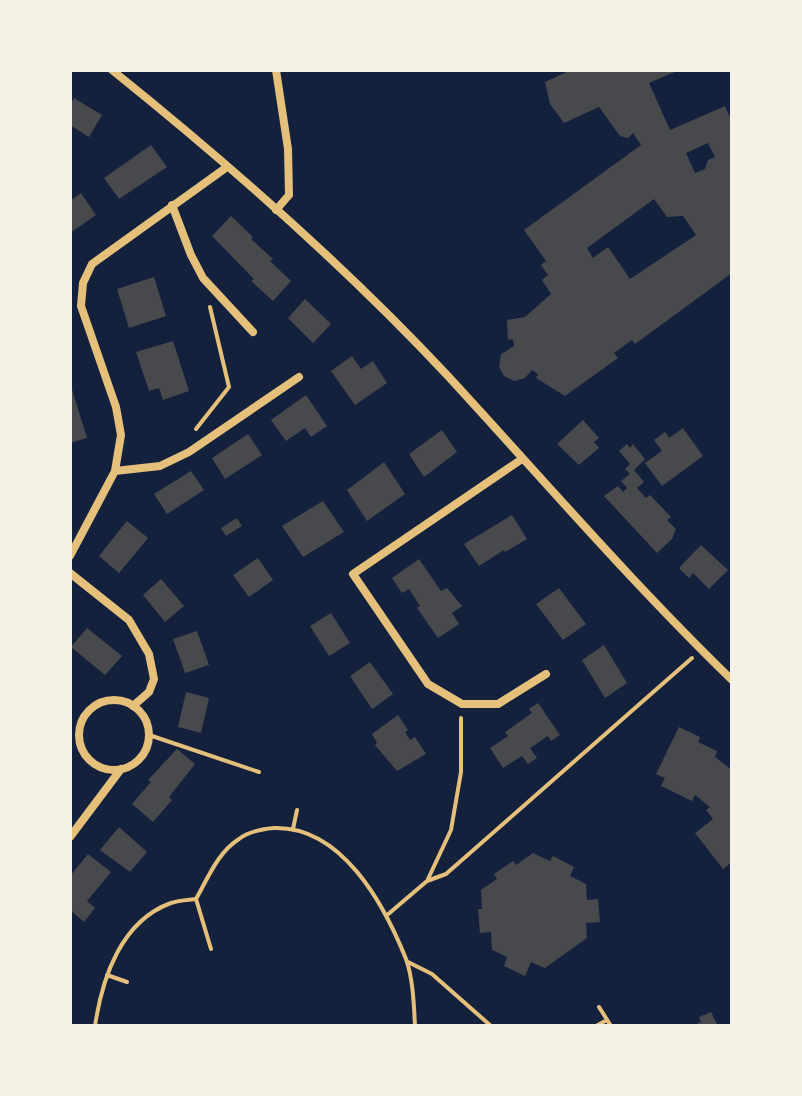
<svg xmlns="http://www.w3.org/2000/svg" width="802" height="1096" font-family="Karla,sans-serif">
<rect width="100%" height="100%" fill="#14213d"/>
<path fill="#48494c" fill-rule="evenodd" d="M571 70H679L649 83 670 130 725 106 732 122V273L635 344 632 340 614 353 618 358 565 396 536 378 538 374 532 370 525 378 514 381 504 376 499 367 501 354 514 346 513 339 508 340 507 320 525 317 551 294 542 280 548 275 541 265 546 261 524 230 641 145 633 133 628 138 620 136 599 107 564 123 550 104 545 82ZM708 143 715 157 708 160 705 169 695 173 686 153ZM654 199 667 217 683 216 696 235 630 279 608 247 593 258 587 248Z
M74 98 102 115 89 137 70 125V105Z
M151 145 167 167 119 199 104 178Z
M81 193 96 215 70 233V201Z
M231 216 253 237 251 239 273 259 270 261 291 281 273 301 251 281 254 279 212 236Z
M154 277 166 316 129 328 117 289Z
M305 299 331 324 313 343 288 318Z
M173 341 189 391 163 400 159 388 149 391 136 352Z
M352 356 361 369 373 361 387 383 355 405 331 371Z
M70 383 87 438 70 443Z
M306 395 327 426 311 437 305 428 286 441 271 420Z
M583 420 599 438 594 442 599 448 579 465 557 444Z
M683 428 703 456 662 486 645 463 662 451 654 440 665 432 669 438Z
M442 430 457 452 424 477 409 454Z
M248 434 262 455 225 479 212 458Z
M627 444 630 448 633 444 645 459 634 470 644 482 637 488 646 498 650 495 671 517 667 520 676 529 672 539 657 553 604 496 618 486 623 492 627 488 621 481 630 474 625 469 630 464 619 451Z
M384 462 405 494 367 521 347 490Z
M191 471 204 490 167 514 154 494Z
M323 501 344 532 303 557 282 526Z
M512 515 527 539 505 552 504 550 479 566 464 544Z
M237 518 242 526 226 536 221 528Z
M127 521 148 538 119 573 99 556Z
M701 545 728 570 709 589 693 573 689 578 679 568Z
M258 558 273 580 249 597 233 575Z
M419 559 441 591 447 588 462 606 452 613 459 624 438 638 417 608 420 606 409 589 402 593 392 578Z
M161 579 184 606 165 622 143 595Z
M559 588 586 624 563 640 536 604Z
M331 613 350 643 329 656 310 626Z
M87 628 122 656 105 675 71 647Z
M197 631 209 665 185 673 173 639Z
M604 645 627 683 605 698 582 660Z
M370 662 393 694 372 709 350 676Z
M186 692 209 698 201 733 178 727Z
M538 703 560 735 551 741 548 736 530 748 537 758 528 764 522 756 503 768 490 748 508 736 505 732 532 713 529 709Z
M398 715 408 730 405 732 410 740 415 737 426 754 397 771 375 745 377 743 372 734Z
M679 727 700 737 698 742 717 751 715 757 732 770V862L723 869 695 833 713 819 706 810 710 807 695 795 692 801 661 786 665 778 656 774Z
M177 749 195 764 169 797 172 800 153 822 132 804 151 782 148 780Z
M119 827 147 852 130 872 100 850Z
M533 853 550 861 553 856 574 867 570 876 586 884 587 900 598 899 600 922 586 923 587 938 545 968 531 962 525 976 504 966 507 957 492 950 491 932 480 933 478 909H482L481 890 497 879 494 874 513 861 516 865Z
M88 854 111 872 87 901 95 908 84 922 70 910V876Z
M711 1012 718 1026H691L701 1022 699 1017Z"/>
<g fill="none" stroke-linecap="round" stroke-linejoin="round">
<path stroke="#e5c07b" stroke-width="4" d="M196 429 229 387 210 307
M149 735 259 772
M293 829 297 810
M428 879 451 830 461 772V718
M196 899 211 949
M386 916 427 881 446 874 692 658
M408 962 432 974 491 1026
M107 975 127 982
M599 1007 611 1026
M95 1026C102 978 121 921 171 903 179 900 188 900 196 899 208 878 218 852 239 839 248 832 262 829 274 828 342 826 384 904 406 959 413 978 414 1006 415 1026
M596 1026 607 1020"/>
<path stroke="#e5c07b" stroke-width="8" d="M112 70C229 164 344 265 447 375 541 477 632 583 732 680
M172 205 191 255 203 278 253 332
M276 210 289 195 288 149 276 70
M522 459 353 574 428 684 462 704H498L546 674
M115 471 121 435 116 407 81 306 83 283 92 264 227 167
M70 556 115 471 160 466 189 452 299 377
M70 573 129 620 149 654 154 679 149 692 133 706
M79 735a35 35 0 1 1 70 0a35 35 0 1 1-70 0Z
M70 837 121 769"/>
</g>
<rect width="802" height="1096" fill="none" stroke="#f6f1e7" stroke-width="144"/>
</svg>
